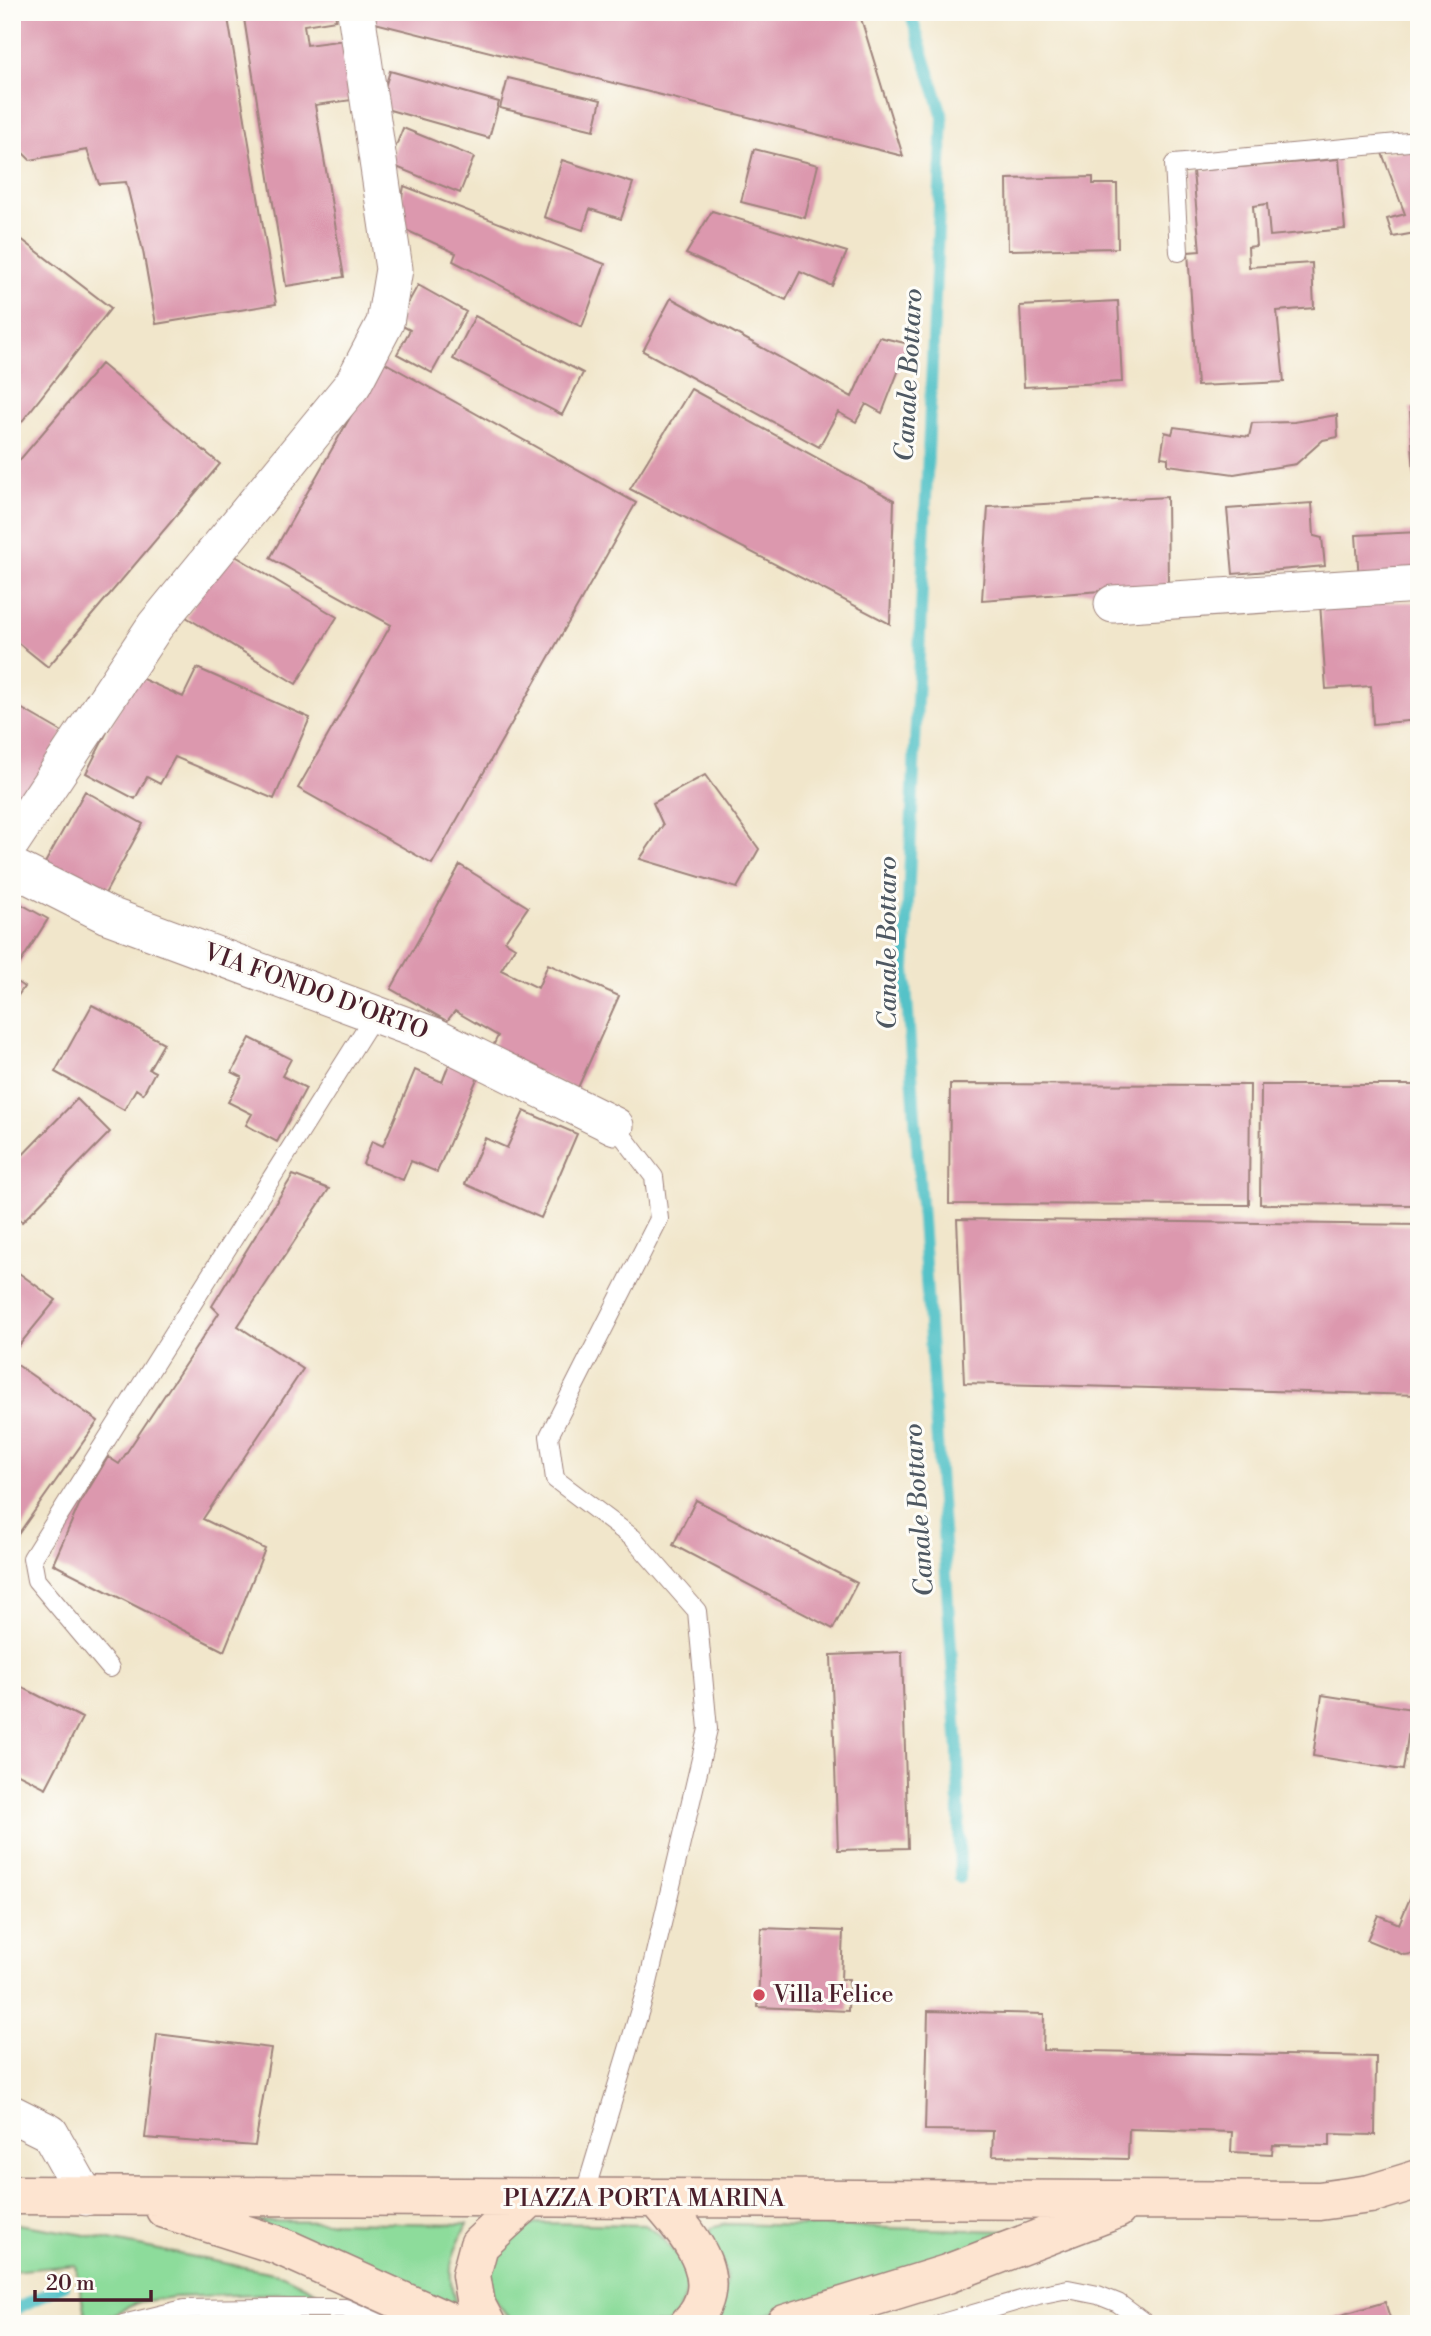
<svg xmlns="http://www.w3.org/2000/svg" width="1431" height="2336" font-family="'Libre Bodoni',serif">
<rect width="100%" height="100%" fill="#fdfcf7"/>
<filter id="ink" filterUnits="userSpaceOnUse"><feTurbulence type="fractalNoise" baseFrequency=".0143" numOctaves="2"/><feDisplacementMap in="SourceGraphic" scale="14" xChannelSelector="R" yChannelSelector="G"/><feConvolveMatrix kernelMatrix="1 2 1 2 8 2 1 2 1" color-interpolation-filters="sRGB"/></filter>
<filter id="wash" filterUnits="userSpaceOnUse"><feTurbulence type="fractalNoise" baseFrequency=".00686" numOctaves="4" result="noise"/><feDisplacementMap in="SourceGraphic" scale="28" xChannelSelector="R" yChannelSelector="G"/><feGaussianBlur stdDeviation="1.57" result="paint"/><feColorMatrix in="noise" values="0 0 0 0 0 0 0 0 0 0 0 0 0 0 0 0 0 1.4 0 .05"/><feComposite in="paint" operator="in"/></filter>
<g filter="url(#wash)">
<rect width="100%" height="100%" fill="#f1e6cb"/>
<path fill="#8ddc9b" stroke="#6c7e63" stroke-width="2" d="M256 2221 467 2224C450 2257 445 2275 458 2310Z
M12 2223 80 2234 283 2275 317 2292 173 2297 140 2302 90 2324 84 2309 75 2265 12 2271Z
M537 2223 645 2225 657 2233 682 2260 688 2279 685 2298 674 2318 667 2324H516C507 2315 497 2305 492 2294 484 2274 494 2246 511 2234 518 2229 529 2227 537 2223Z
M727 2224 1009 2231 962 2254 736 2324H712C722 2303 732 2283 721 2259 716 2249 709 2240 710 2228Z"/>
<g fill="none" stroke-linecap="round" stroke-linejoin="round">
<path stroke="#54c2c8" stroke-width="12" d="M910 12 943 117 905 969 958 1751 960 1878
M12 2311 64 2285"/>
</g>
<g id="blocks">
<path fill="#dc98ae" d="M12 12H227L276 304 156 324 143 251 126 182 99 184 87 150 30 160 12 142Z
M243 12H335L336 20 304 25 307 45 345 40 352 100 315 105 344 277 286 286Z
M362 12H859L903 156 363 20Z
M390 71 499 102 489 138 379 107Z
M508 78 601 100 594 130 500 108Z
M403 128 474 157 460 193 389 164Z
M754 149 818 165 805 218 741 202Z
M1419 150V255H1417L1415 233 1393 237 1387 219 1405 214 1382 153Z
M1339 159 1345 229 1270 236 1267 204 1253 206 1256 246 1248 247 1249 267 1312 263 1314 308 1277 311 1284 382 1197 386 1188 252 1200 251 1193 171Z
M562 160 633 183 621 219 590 209 583 230 544 217Z
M1093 177V184H1117L1118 248 1008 250 1007 179Z
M404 186 605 264 582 327 453 261 456 253 397 226Z
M712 211 847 252 832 286 800 272 786 300 686 254Z
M12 232 111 308 12 434Z
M418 285 466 312 432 373 397 354 410 330 397 323Z
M671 298 852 397 879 337 909 344 882 413 866 404 856 422 838 412 819 447 643 351Z
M1118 301 1122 382 1024 387 1020 306Z
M475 316 583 373 562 415 453 359Z
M382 361 636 503 432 864 298 788 391 625 270 558Z
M101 364 220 464 48 667 12 638V469Z
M691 389 894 500 890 624 630 489Z
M1410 408H1419V475H1414Z
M1337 415 1338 437 1323 440 1296 464 1234 474 1168 465V458L1161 457 1165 432 1172 434 1174 427 1249 437 1252 423 1294 422Z
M1167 497 1168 586 982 600 988 507Z
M1312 503 1314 536 1322 538 1325 566 1233 574 1227 509Z
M1419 532V576L1359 580 1356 535Z
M227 551 337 617 296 684 186 617Z
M1415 602 1419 666V720L1373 724 1371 686 1326 689 1320 603Z
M197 668 310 718 274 799 175 757 160 784 147 777 135 799 86 773 136 676 183 697Z
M12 703 64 733 12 818Z
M705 775 759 849 737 888 640 859 663 825 653 803Z
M85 791 143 824 100 903 41 870Z
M460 865 528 907 505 941 515 947 501 970 538 988 548 964 619 996 577 1090 490 1052 498 1036 455 1011 447 1021 391 989Z
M12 899 48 919 12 976Z
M12 979 24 987 12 1004Z
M92 1005 164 1043 149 1069 155 1072 143 1094 136 1089 124 1110 55 1072Z
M250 1038 291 1059 282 1076 306 1088 277 1142 246 1125 252 1114 228 1102 242 1077 232 1072Z
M451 1059 480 1072 437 1172 411 1161 403 1180 363 1164 372 1141 383 1146 415 1070 442 1082Z
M950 1084 1250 1085 1249 1205 949 1204Z
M1261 1085H1419V1205L1260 1204Z
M77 1099 110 1132 22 1222 12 1212V1166Z
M524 1111 577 1134 541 1218 465 1184 485 1138 507 1148Z
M293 1175 329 1189 238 1326 303 1369 203 1519 265 1549 224 1651 53 1564 79 1505 108 1457 119 1464 219 1313 212 1306Z
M957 1219 1419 1225V1395L964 1383Z
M12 1268 56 1300 12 1354Z
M13 1362 98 1421 12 1543V1364Z
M696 1500 857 1583 833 1629 673 1545Z
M902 1652 908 1848 838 1850 831 1655Z
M12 1682 82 1718 46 1788 12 1771Z
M1322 1695 1412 1709 1403 1770 1313 1756Z
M1419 1877V1953L1404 1955 1367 1940 1378 1915 1399 1924Z
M761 1928 843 1931 841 1979H849L848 2011 758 2007Z
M928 2011 1044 2014 1043 2050 1376 2057 1375 2135 1330 2134V2146L1273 2145 1272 2154 1231 2152 1232 2132 1129 2129 1128 2159 992 2156 993 2131 925 2130Z
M157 2034 271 2048 255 2146 145 2138Z
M1385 2302 1392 2324H1314V2323Z"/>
</g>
</g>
<g filter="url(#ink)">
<use href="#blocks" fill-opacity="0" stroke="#9e827b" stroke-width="2"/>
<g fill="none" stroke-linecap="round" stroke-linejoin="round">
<defs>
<path id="service" d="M1179 252 1174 164 1419 141
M110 1668 36 1580 32 1558 375 1014
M583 2199 648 1983 708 1729 697 1611 633 1538 555 1479 549 1436 659 1219 654 1177 615 1126
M123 2324 184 2309 271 2308H345L381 2324
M939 2324 1038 2295 1068 2289 1098 2295 1118 2303 1146 2324"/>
<path id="minor" d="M1113 604 1419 584
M12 841 155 626 353 384 385 323 394 269 356 12
M12 867 107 915 434 1036 615 1126
M12 2114 50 2133 86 2197"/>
<path id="secondary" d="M12 2195 1319 2201 1370 2194 1419 2179
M658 2199C688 2235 731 2279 689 2324
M165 2209 278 2245 453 2324
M486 2324 476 2305 471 2275 479 2245 529 2199
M785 2324 947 2274 1117 2209"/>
</defs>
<use href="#service" stroke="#9e827b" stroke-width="20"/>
<use href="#minor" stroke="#9e827b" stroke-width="39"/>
<use href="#secondary" stroke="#9e827b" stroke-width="41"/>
<use href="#service" stroke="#fff" stroke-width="18"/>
<use href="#minor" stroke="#fff" stroke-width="37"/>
<use href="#secondary" stroke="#fde4d0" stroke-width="38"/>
</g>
</g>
<circle fill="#d1495b" stroke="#fdfcf7" stroke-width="2.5" cx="759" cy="1995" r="7"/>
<g text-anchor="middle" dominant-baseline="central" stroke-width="6" stroke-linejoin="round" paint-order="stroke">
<g font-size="24" fill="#4a1f2b" stroke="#fdfcf7">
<text transform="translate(316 992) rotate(20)">VIA FONDO D'ORTO</text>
<text x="644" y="2199">PIAZZA PORTA MARINA</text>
</g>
<g font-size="24" fill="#4a1f2b" stroke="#fdfcf7" text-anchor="start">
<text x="773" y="1995">Villa Felice</text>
</g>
<g font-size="26" font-style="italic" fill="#4e5862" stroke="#fdfcf7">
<text transform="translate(909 375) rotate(-87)">Canale Bottaro</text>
<text transform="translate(888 943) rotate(-90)">Canale Bottaro</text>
<text transform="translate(919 1510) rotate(-94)">Canale Bottaro</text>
</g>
</g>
<rect width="1431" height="2336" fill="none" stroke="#fdfcf7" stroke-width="42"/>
<path d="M35 2290v10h116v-10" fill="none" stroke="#4a1f2b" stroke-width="3.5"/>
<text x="46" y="2290" font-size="21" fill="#4a1f2b" stroke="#fdfcf7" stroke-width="5" paint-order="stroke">20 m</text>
</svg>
